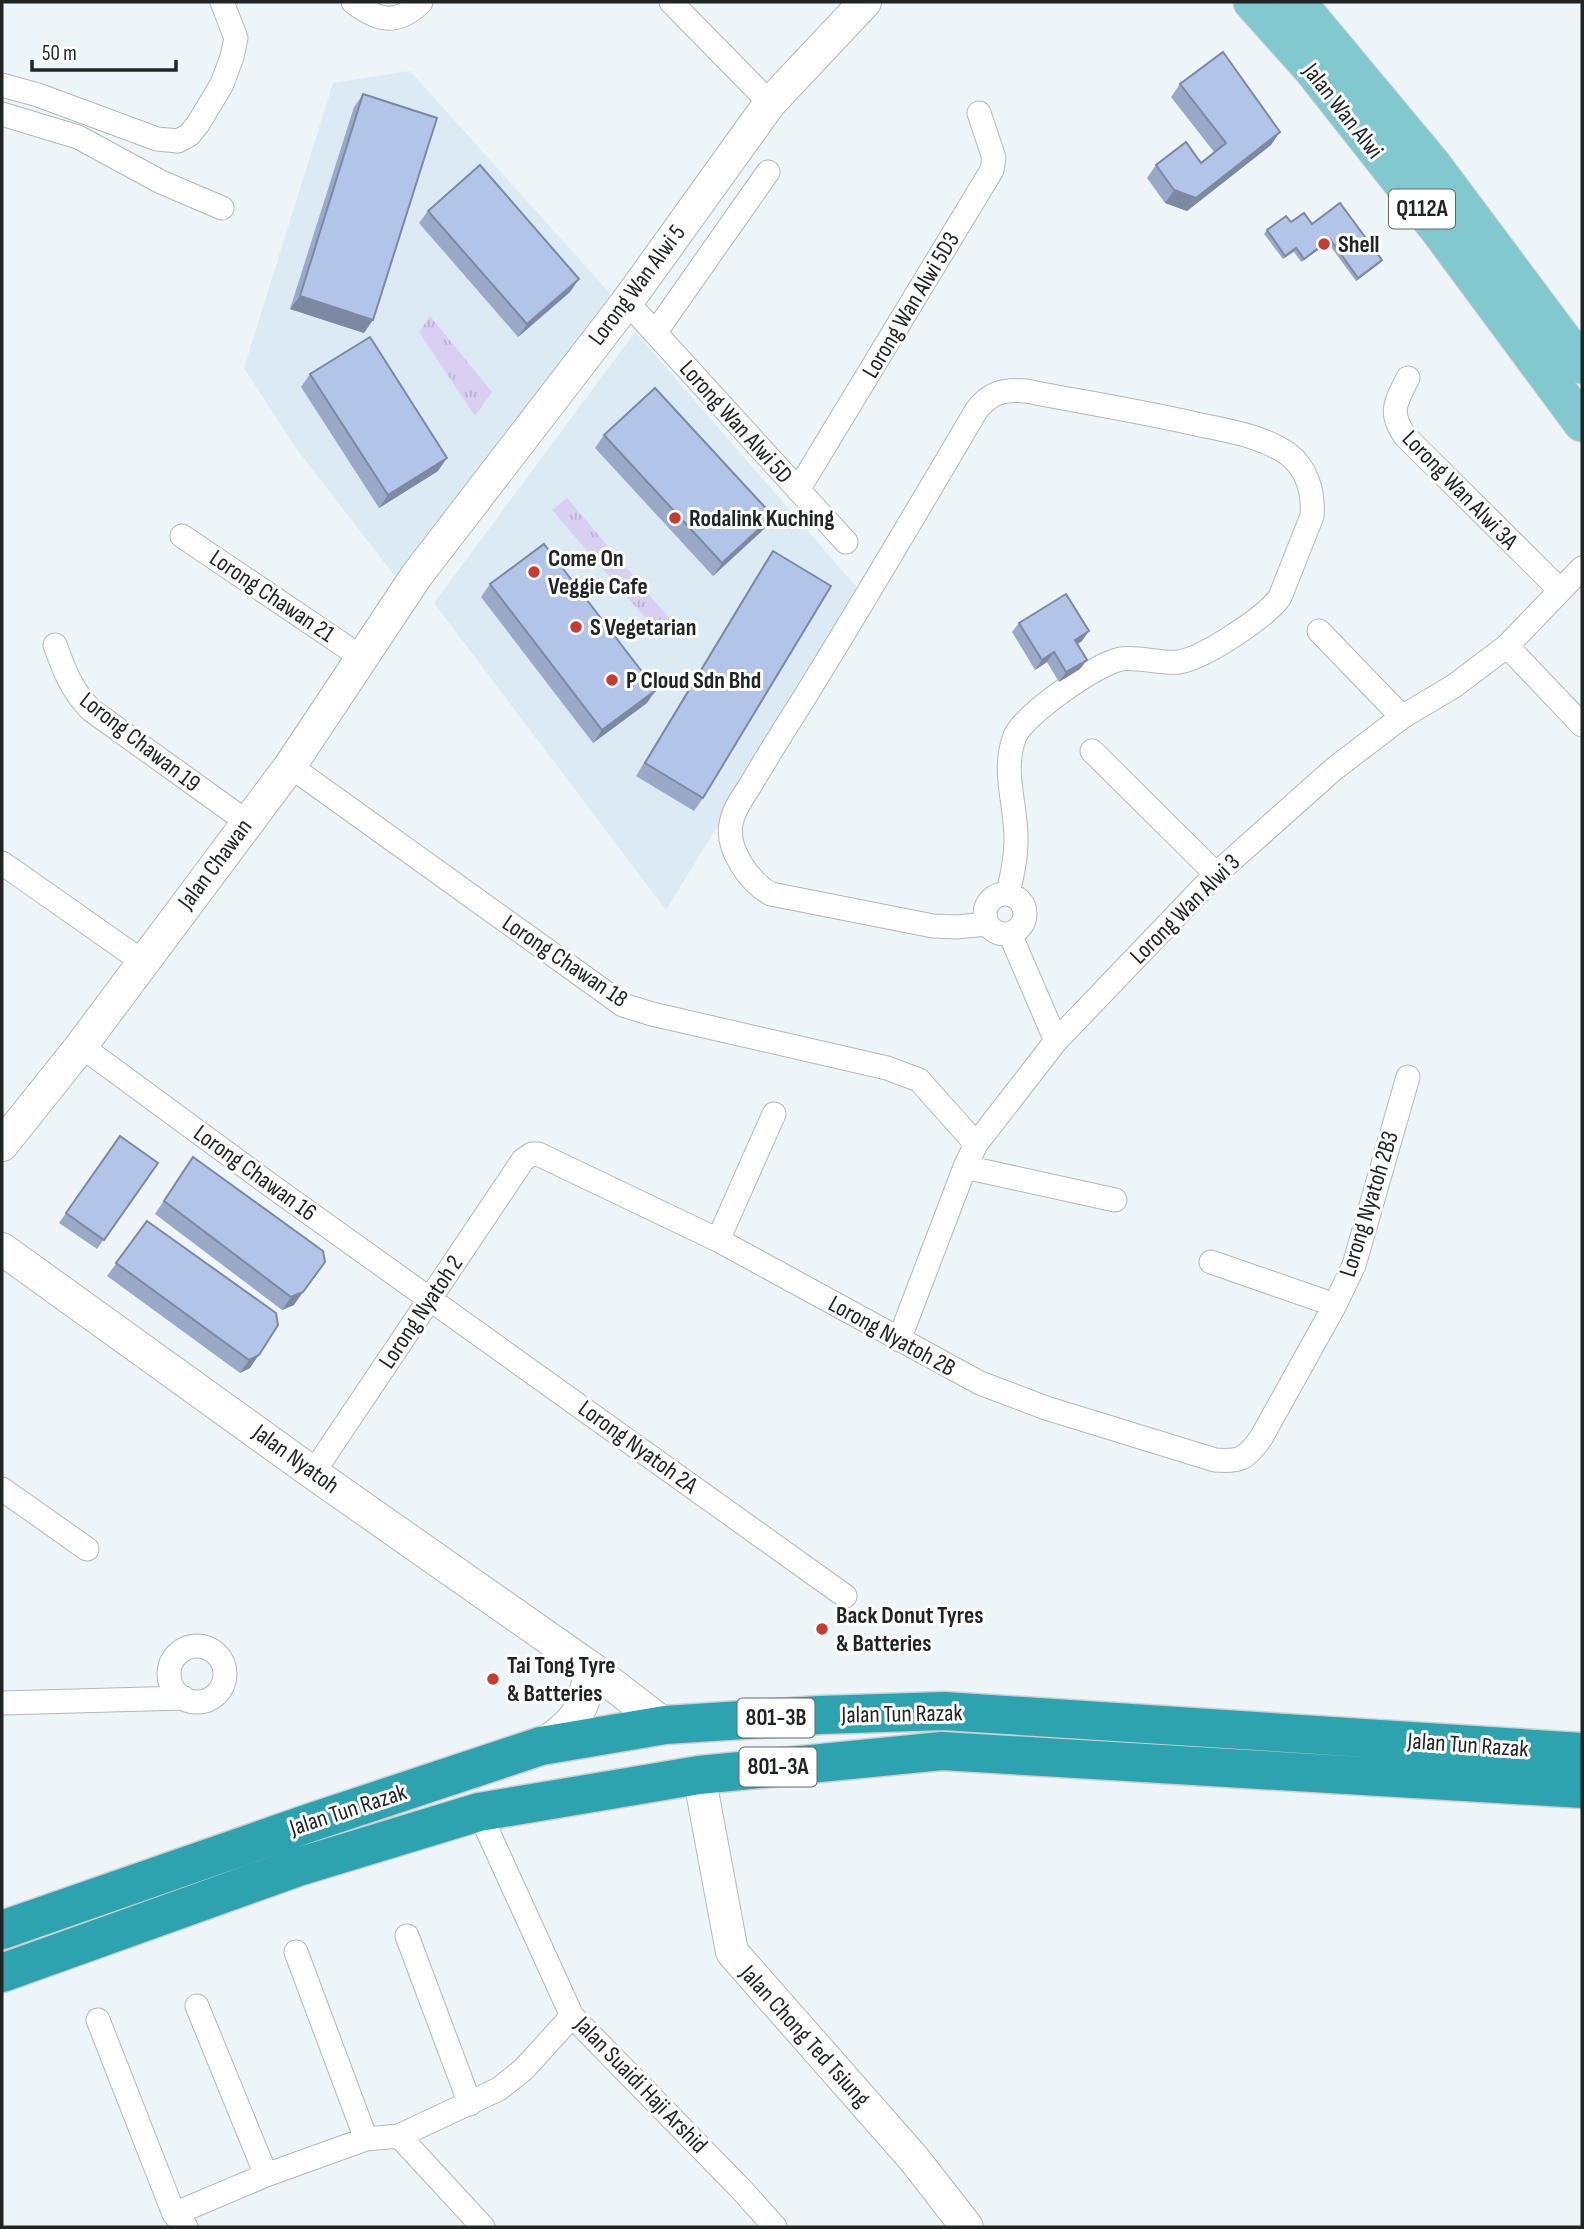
<svg xmlns="http://www.w3.org/2000/svg" width="1584" height="2229" font-family="'Sofia Sans Condensed',sans-serif">
<defs>
<pattern id="park-tufts" width="24" height="20" patternUnits="userSpaceOnUse" patternTransform="scale(1.75)"><rect width="24" height="20" fill="#d8cff3"/><path d="M3 7l-1-3M5 7V3M7 7l1-3M15 17l-1-3M17 17v-4M19 17l1-3" fill="none" stroke="#b9b2d0"/></pattern>
</defs>
<rect width="100%" height="100%" fill="#eef5f9"/>
<path fill="#dceaf3" d="M410 71 616 300 401 584 296 448 244 368 333 83Z
M635 332 861 592 666 910 434 603Z"/>
<path fill="url(#park-tufts)" d="M430 316 492 392 475 416 419 332Z
M567 498 670 619 661 636 552 510Z"/>
<g fill="none" stroke-linecap="round" stroke-linejoin="round">
<defs>
<path id="street" d="M353 2C378 21 397 26 421 2
M671 2 770 103
M2 85 38 95 157 139 178 141 189 135 198 124 222 84 232 57 236 38 222 2
M2 114 78 137 161 182 222 208
M627 302 846 542
M655 333 768 172
M1408 378C1396 402 1388 412 1405 436L1560 590
M798 490 992 170 994 158 979 113
M182 536 361 657
M1319 631 1402 717
M55 645C64 670 72 691 91 710L247 822
M1507 646 1582 725
M1092 751 1216 874
M290 766 623 1005 652 1014 887 1068 919 1080 976 1144
M2 863 143 962
M985 914a20 20 0 1 1 40 0a20 20 0 1 1-40 0Z
M987 924 956 927 933 926 771 894C750 883 726 849 731 824 733 810 743 797 750 786 767 757 785 728 803 700 862 604 919 508 976 411 989 393 1003 389 1026 391 1082 402 1139 411 1196 424 1227 431 1261 435 1288 454 1307 468 1314 493 1312 516L1280 597C1266 617 1204 658 1179 662 1163 664 1135 656 1121 659 1096 664 1025 714 1015 736 1001 772 1017 805 1016 841 1016 859 1012 876 1008 893
M1010 934 1056 1041
M81 1046 273 1187 845 1596
M965 1167 1115 1200
M718 1240 774 1114
M1211 1262 1335 1305
M899 1340 965 1167 976 1144 1056 1041 1216 874 1334 769 1402 717 1454 686 1507 646 1582 568
M313 1473 523 1160 532 1154H538L718 1240 980 1383 1046 1408 1215 1460C1240 1462 1246 1459 1261 1438L1335 1305 1354 1265 1408 1077
M2 1489 87 1549
M169 1674a28 28 0 1 1 56 0a28 28 0 1 1-56 0Z
M2 1703 184 1698
M479 1812 572 2016 741 2189 775 2227
M407 1936 470 2104
M296 1952 366 2139
M197 2006 266 2175
M98 2020 174 2214 186 2227
M399 2136 483 2227
M174 2214 266 2175 366 2139 399 2136 499 2089 524 2069 572 2016"/>
<path id="secondary" d="M2 1145 81 1046 290 766 417 575 627 302 770 103 865 2
M2 1249 313 1473 591 1668 665 1725
M541 1746C578 1721 583 1712 591 1668
M699 1775 732 1952 914 2159 967 2227"/>
<path id="primary" d="M1252 2 1312 69 1439 230 1582 423
M1297 2 1432 164 1582 365"/>
<path id="highway" d="M2 1930 312 1822 541 1746 665 1725 820 1715 944 1711 1582 1752
M2 1973 298 1867 479 1812 699 1775 942 1751 1582 1789"/>
</defs>
<use href="#street" stroke="#b1b7bb" stroke-width="25"/>
<use href="#secondary" stroke="#b1b7bb" stroke-width="34"/>
<use href="#primary" stroke="#cecfcf" stroke-width="39"/>
<use href="#highway" stroke="#cecfcf" stroke-width="41"/>
<use href="#street" stroke="#fff" stroke-width="23"/>
<use href="#secondary" stroke="#fff" stroke-width="32"/>
<use href="#primary" stroke="#81c8cf" stroke-width="37"/>
<use href="#highway" stroke="#2da3af" stroke-width="38"/>
</g>
<path fill="#9aa9c8" d="M1180 84 1271 145 1187 211 1165 203 1147 178 1156 165 1201 163 1214 152 1171 97Z
M363 94 364 333 290 309 354 107Z
M428 211 570 292 518 337 419 223Z
M1291 222 1312 224 1380 263 1356 281 1328 243 1301 262 1294 252 1283 259 1264 234 1267 230Z
M310 374 438 471 379 508 301 387Z
M604 435 773 516 764 529 713 576 595 448Z
M773 551 703 798 694 811 636 776 764 564Z
M490 584 647 703 593 743 481 597Z
M1019 623 1082 641 1078 644 1080 669 1059 682 1047 662 1035 670 1012 632Z
M120 1136 158 1163 97 1249 59 1223Z
M184 1170 323 1251 294 1305 282 1310 155 1214Z
M147 1221 276 1313 250 1368 240 1373 107 1276Z"/>
<path fill="#7d89a3" d="M1280 132 1271 145 1187 211 1165 203 1174 190Z
M1330 239 1328 243 1301 262 1304 259Z
M1382 260 1380 263 1356 281 1358 278Z
M579 279 570 292 518 337 527 324Z
M300 296 373 320 364 333 290 309Z
M447 458 438 471 379 508 388 495Z
M773 516 764 529 713 576 722 563Z
M1089 631 1082 641 1068 649 1075 640Z
M1054 652 1047 662 1035 670 1042 660Z
M1087 660 1080 669 1059 682 1066 672Z
M656 690 647 703 593 743 602 730Z
M303 1292 294 1305 282 1310 291 1297Z
M259 1355 250 1368 240 1373 249 1360Z"/>
<path fill="#b3c4e9" stroke="#7d89a3" stroke-width="2" d="M1223 52 1280 132 1196 198 1174 190 1156 165 1186 142 1201 163 1226 143 1180 84Z
M363 94 437 118 373 320 300 296Z
M480 165 579 279 527 324 428 211Z
M1340 203 1382 260 1358 278 1330 239 1304 259 1296 248 1285 256 1267 230 1286 216 1291 222 1304 213 1312 224Z
M370 337 447 458 388 495 310 374Z
M655 388 773 516 722 563 604 435Z
M544 544 656 690 602 730 490 584Z
M773 551 831 586 703 798 645 763Z
M1066 594 1089 631 1075 640 1087 660 1066 672 1054 652 1042 660 1019 623Z
M120 1136 158 1163 104 1240 66 1213Z
M193 1157 323 1251 325 1262 303 1292 291 1297 164 1201Z
M147 1221 276 1313 278 1325 259 1355 249 1360 116 1263Z"/>
<g fill="#c83b2f" stroke="#fff" stroke-width="2.5">
<circle cx="1324" cy="244" r="7"/>
<circle cx="675" cy="518" r="7"/>
<circle cx="534" cy="572" r="7"/>
<circle cx="576" cy="627" r="7"/>
<circle cx="612" cy="680" r="7"/>
<circle cx="822" cy="1629" r="7"/>
<circle cx="493" cy="1679" r="7"/>
</g>
<g text-anchor="middle" dominant-baseline="central" stroke-width="6" stroke-linejoin="round" paint-order="stroke">
<g fill="#fff" stroke="#646666" stroke-width="2">
<rect x="1389" y="189.5" width="66" height="39" rx="5"/>
<rect x="737.5" y="1698.5" width="77" height="39" rx="5"/>
<rect x="739.5" y="1747.5" width="77" height="39" rx="5"/>
</g>
<g font-size="23" font-weight="bold" fill="#212425">
<text x="1422" y="209">Q112A</text>
<text x="776" y="1718">801-3B</text>
<text x="778" y="1767">801-3A</text>
</g>
<g font-size="24" fill="#212425" stroke="#fff">
<text transform="translate(1343 111) rotate(52)">Jalan Wan Alwi</text>
<text transform="translate(637 285) rotate(-53)">Lorong Wan Alwi 5</text>
<text transform="translate(911 305) rotate(-59)">Lorong Wan Alwi 5D3</text>
<text transform="translate(736 422) rotate(48)">Lorong Wan Alwi 5D</text>
<text transform="translate(1460 490) rotate(46)">Lorong Wan Alwi 3A</text>
<text transform="translate(272 596) rotate(34)">Lorong Chawan 21</text>
<text transform="translate(140 742) rotate(38)">Lorong Chawan 19</text>
<text transform="translate(215 864) rotate(-53)">Jalan Chawan</text>
<text transform="translate(1185 909) rotate(-45)">Lorong Wan Alwi 3</text>
<text transform="translate(565 961) rotate(34)">Lorong Chawan 18</text>
<text transform="translate(255 1173) rotate(36)">Lorong Chawan 16</text>
<text transform="translate(1369 1204) rotate(-73)">Lorong Nyatoh 2B3</text>
<text transform="translate(421 1312) rotate(-56)">Lorong Nyatoh 2</text>
<text transform="translate(892 1336) rotate(29)">Lorong Nyatoh 2B</text>
<text transform="translate(638 1447) rotate(36)">Lorong Nyatoh 2A</text>
<text transform="translate(296 1459) rotate(36)">Jalan Nyatoh</text>
<text transform="translate(902 1714) rotate(-1)">Jalan Tun Razak</text>
<text transform="translate(1468 1745) rotate(4)">Jalan Tun Razak</text>
<text transform="translate(348 1810) rotate(-18)">Jalan Tun Razak</text>
<text transform="translate(805 2036) rotate(48)">Jalan Chong Ted Tsiung</text>
<text transform="translate(641 2085) rotate(46)">Jalan Suaidi Haji Arshid</text>
</g>
<g font-size="24" font-weight="bold" fill="#212425" stroke="#fff" text-anchor="start">
<text x="1338" y="244">Shell</text>
<text x="689" y="518">Rodalink Kuching</text>
<text x="548" y="558">Come On<tspan x="548" dy="28">Veggie Cafe</tspan></text>
<text x="590" y="627">S Vegetarian</text>
<text x="626" y="680">P Cloud Sdn Bhd</text>
<text x="836" y="1615">Back Donut Tyres<tspan x="836" dy="28">&amp; Batteries</tspan></text>
<text x="507" y="1665">Tai Tong Tyre<tspan x="507" dy="28">&amp; Batteries</tspan></text>
</g>
</g>
<rect width="1584" height="2229" fill="none" stroke="#212425" stroke-width="7"/>
<path d="M32 60v10h144v-10" fill="none" stroke="#212425" stroke-width="3.5"/>
<text x="42" y="60" font-size="21" fill="#212425" stroke="#ffffff" stroke-width="5" paint-order="stroke">50 m</text>
</svg>
